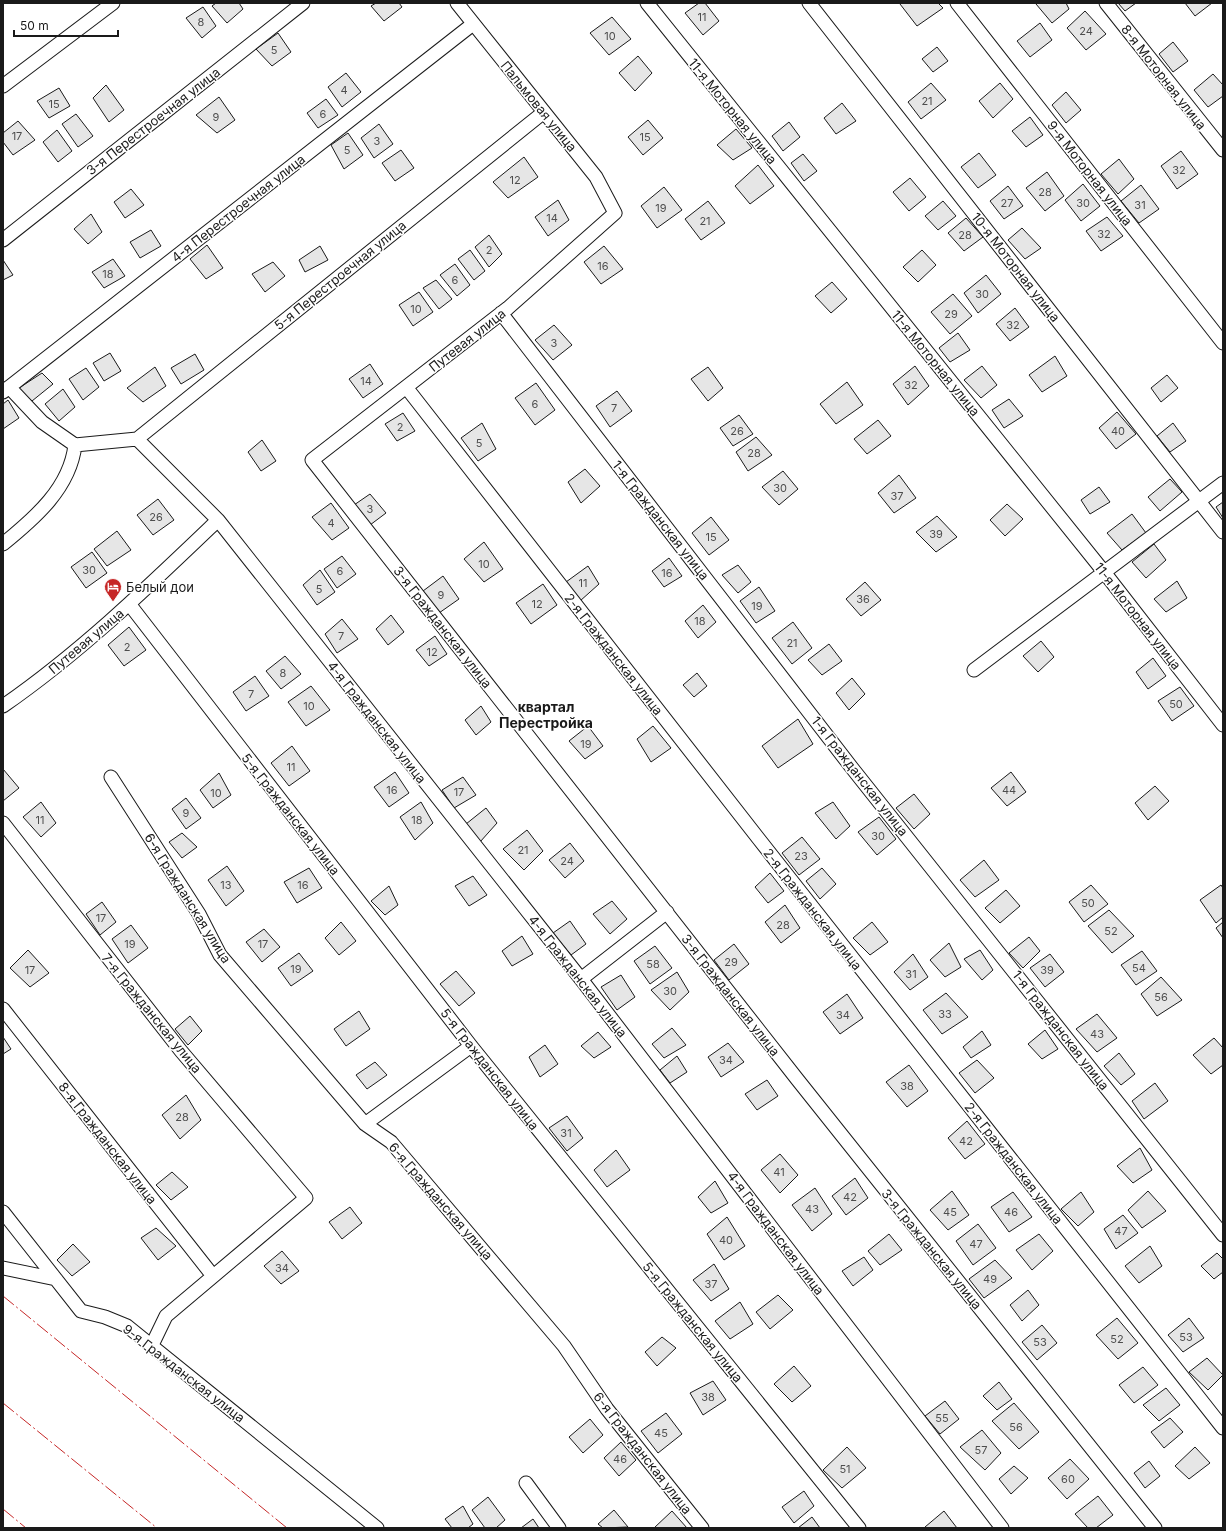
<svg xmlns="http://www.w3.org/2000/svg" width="1226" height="1531" font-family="Inter,sans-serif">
<rect width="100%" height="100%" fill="#fff"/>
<path fill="#e6e6e6" stroke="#1a1a1a" d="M216 3H239L243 9 227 23 212 6Z
M376 3H399L402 7 384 21 371 6Z
M699 3H705L719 21 703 35 685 13Z
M901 3H938L943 8 917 26 900 4Z
M1038 3H1066L1069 9 1052 23 1036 4Z
M1118 3H1136L1125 11Z
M1185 3H1212L1195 16Z
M203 7 216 26 202 38 186 18Z
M1085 11 1106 34 1086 50 1067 28Z
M612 17 631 39 609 55 590 33Z
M1040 23 1052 40 1030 57 1017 41Z
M278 33 291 52 272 66 256 49Z
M1173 42 1188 61 1173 72 1159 54Z
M937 47 948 61 933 72 922 59Z
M638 56 652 73 635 91 619 73Z
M346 73 361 92 342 107 328 87Z
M1213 74 1223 85V96L1208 107 1194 90Z
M931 83 946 100 921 119 908 102Z
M1000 83 1013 99 993 118 979 101Z
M106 85 124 110 109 122 93 98Z
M59 88 70 106 49 118 37 101Z
M1066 92 1081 110 1066 123 1052 105Z
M219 97 235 120 217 133 196 115Z
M326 99 338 115 318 128 307 113Z
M842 103 856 121 836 134 824 118Z
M76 114 93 136 78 147 62 124Z
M1030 117 1043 135 1026 147 1012 131Z
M648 120 663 138 643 155 628 137Z
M18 121 35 140 13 155 3 142V133Z
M789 122 800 137 783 151 772 136Z
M379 124 393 144 374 158 361 138Z
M736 129 752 148 733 160 717 145Z
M57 130 72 151 58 162 43 142Z
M348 133 363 155 344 169 331 145Z
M401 150 414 168 395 181 382 163Z
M1181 151 1198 174 1177 189 1161 166Z
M979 153 996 175 978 188 961 167Z
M803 154 817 171 804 181 791 163Z
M524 157 538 177 508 198 493 182Z
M1119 159 1134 179 1118 194 1101 174Z
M758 165 774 186 750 204 735 186Z
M1047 172 1064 196 1045 211 1026 188Z
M910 178 926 197 909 211 893 192Z
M1083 184 1100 206 1081 221 1065 200Z
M1141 185 1159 209 1139 223 1121 201Z
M1008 186 1023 206 1004 219 990 201Z
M664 187 682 210 657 228 641 206Z
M131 189 144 205 125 218 114 202Z
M558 200 569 220 548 236 535 217Z
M708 201 725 223 701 240 685 219Z
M943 201 956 216 938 230 925 216Z
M91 214 102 232 88 244 74 229Z
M1107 217 1123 236 1101 251 1086 231Z
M966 218 983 237 964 251 948 233Z
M1022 228 1041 248 1025 259 1008 240Z
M151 230 161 246 140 258 130 242Z
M489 235 502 254 489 267 475 247Z
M207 245 223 268 206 279 190 259Z
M320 246 328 260 305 272 299 260Z
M604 246 623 269 601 284 584 262Z
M470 250 485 271 474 280 458 259Z
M922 250 936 265 918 282 903 267Z
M113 259 125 276 104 288 92 272Z
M3 260 13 275 3 280Z
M273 262 285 276 265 292 252 274Z
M455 264 470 285 457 296 440 275Z
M986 275 1001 294 978 313 964 293Z
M436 280 452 299 439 309 423 288Z
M832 282 847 299 831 313 815 296Z
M419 292 433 312 413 326 399 305Z
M953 294 972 316 950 334 931 312Z
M1015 308 1029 327 1010 341 996 324Z
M554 325 572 345 553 360 535 340Z
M958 333 970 350 950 362 939 348Z
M110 353 121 371 104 381 93 363Z
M195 354 204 370 181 384 171 368Z
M1055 356 1067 376 1042 392 1029 375Z
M370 364 383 384 363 398 349 379Z
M915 366 929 386 908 405 893 384Z
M982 366 997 385 981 398 964 380Z
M155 367 166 386 143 402 127 388Z
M708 367 723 388 708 401 691 379Z
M86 368 99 387 83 400 69 379Z
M42 373 53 384 32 401 19 388Z
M1167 375 1178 388 1161 402 1151 388Z
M847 382 863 405 836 424 820 404Z
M536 383 555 410 535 425 515 398Z
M63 389 75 407 59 421 45 404Z
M617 391 632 411 610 427 596 406Z
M1009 399 1023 416 1004 428 992 410Z
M8 400 19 418 3 429V404Z
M1117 412 1136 434 1116 449 1099 428Z
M403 413 415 431 397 441 385 424Z
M739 415 753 434 733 446 720 428Z
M878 420 891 436 867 454 854 439Z
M482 423 496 449 478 461 461 438Z
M1173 423 1186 441 1170 452 1157 436Z
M756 437 772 455 748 471 736 452Z
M262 440 276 461 261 471 248 452Z
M585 469 600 486 581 503 568 482Z
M783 471 798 489 779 505 762 487Z
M899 475 916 498 894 513 878 493Z
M1170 479 1182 492 1160 511 1148 497Z
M1099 487 1110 502 1090 514 1081 500Z
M370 494 386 513 370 525 354 505Z
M158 499 174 520 153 535 137 515Z
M1223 502V518L1216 507Z
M331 503 349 528 332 540 312 517Z
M1007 504 1023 519 1005 536 990 520Z
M1132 514 1146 533 1122 550 1107 533Z
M937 516 957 537 936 552 916 532Z
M711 517 729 540 709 555 692 533Z
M117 531 131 550 107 566 94 549Z
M484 542 503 569 484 582 464 559Z
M1154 544 1166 560 1146 578 1132 562Z
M92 552 107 573 86 588 71 567Z
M342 556 356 574 337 588 324 569Z
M669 558 682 576 664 587 652 571Z
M738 565 751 582 738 593 722 575Z
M588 566 599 584 580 601 566 582Z
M320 570 335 592 317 605 303 585Z
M443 576 459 599 439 613 423 591Z
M1177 581 1187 598 1166 612 1154 599Z
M865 582 881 600 861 616 846 599Z
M543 584 557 605 531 624 516 603Z
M759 587 775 611 756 623 740 601Z
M703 605 716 622 698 638 685 621Z
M391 615 404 632 388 645 376 629Z
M342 619 358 639 337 653 325 634Z
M793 622 812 648 792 664 772 638Z
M129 627 146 650 124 666 108 645Z
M435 636 447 654 429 666 416 650Z
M1041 641 1054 657 1038 672 1023 656Z
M829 644 842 661 822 675 808 660Z
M285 656 301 674 281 689 266 671Z
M1153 658 1166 676 1148 689 1136 672Z
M697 673 707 686 694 697 683 685Z
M255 676 269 696 246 711 233 692Z
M852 678 865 694 849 710 836 693Z
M311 686 330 710 306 726 288 702Z
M1180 687 1194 706 1172 721 1158 701Z
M481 706 491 722 476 735 465 720Z
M798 719 813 744 778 768 762 746Z
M588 726 603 746 585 759 569 741Z
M653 726 671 748 651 762 637 739Z
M292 746 310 771 289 786 271 763Z
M3 769 19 788 3 801Z
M395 772 409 793 389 807 374 787Z
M1011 772 1026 792 1007 806 991 788Z
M219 773 231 795 213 808 200 790Z
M463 777 476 795 454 808 442 790Z
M1155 786 1169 801 1148 820 1135 803Z
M914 794 930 814 914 829 896 808Z
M186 798 201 818 186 829 172 809Z
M41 802 56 823 41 837 23 817Z
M421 802 433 823 415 840 400 817Z
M833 802 850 826 836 839 815 813Z
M486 808 497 823 480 842 466 824Z
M879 817 896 839 877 855 858 832Z
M527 830 543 851 524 870 503 849Z
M182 833 197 847 182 858 169 842Z
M802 837 820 859 799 875 782 853Z
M570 843 584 861 565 878 549 860Z
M984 860 999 880 975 897 960 880Z
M227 866 244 891 226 906 208 880Z
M309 868 322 888 297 903 284 882Z
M822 868 836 884 820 899 806 881Z
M770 873 784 891 768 903 755 887Z
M473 876 487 895 469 906 455 886Z
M1091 885 1108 904 1084 922 1069 902Z
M1221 885 1223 888V917L1216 923 1200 900Z
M389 886 398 905 385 915 371 901Z
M1006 890 1020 906 1000 923 985 908Z
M612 901 627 919 610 934 593 914Z
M102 902 116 922 100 935 86 914Z
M785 905 800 928 781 943 765 922Z
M1109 910 1134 936 1112 953 1088 926Z
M570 921 586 944 571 955 553 933Z
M341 922 356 941 339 955 325 938Z
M872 922 888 942 870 955 853 938Z
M1223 922V938L1216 928Z
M131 925 148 948 128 963 112 939Z
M264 929 280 947 262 962 246 942Z
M522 936 533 954 512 966 502 951Z
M1029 937 1040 951 1023 968 1009 953Z
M949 943 961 967 945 977 930 960Z
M734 944 749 964 729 980 714 960Z
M655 946 672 968 650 984 634 961Z
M28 950 49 973 30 987 10 968Z
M980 950 993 970 982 980 964 959Z
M1142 951 1157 971 1136 985 1121 965Z
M299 953 313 971 291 986 278 968Z
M913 954 928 977 910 990 894 972Z
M1050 954 1064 972 1045 987 1030 968Z
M456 971 475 993 459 1006 440 984Z
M677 972 689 992 670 1010 651 990Z
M621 975 635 997 617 1010 601 987Z
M1161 977 1182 1000 1157 1016 1141 994Z
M946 993 968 1017 942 1034 923 1010Z
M847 994 863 1018 840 1034 823 1012Z
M359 1011 370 1029 346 1046 334 1029Z
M1097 1014 1117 1038 1097 1052 1076 1029Z
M190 1016 202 1031 188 1045 175 1029Z
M672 1028 686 1045 664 1058 652 1044Z
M1045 1030 1058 1049 1042 1059 1028 1044Z
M982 1031 991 1045 971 1058 963 1047Z
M598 1032 611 1047 594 1058 581 1046Z
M3 1037 11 1049 3 1054Z
M1214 1038 1223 1048V1065L1211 1074 1193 1055Z
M728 1043 744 1062 721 1077 708 1057Z
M545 1045 558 1064 540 1077 529 1057Z
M1119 1053 1135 1074 1121 1085 1104 1066Z
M677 1056 687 1072 670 1083 660 1070Z
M977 1060 994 1078 975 1093 959 1073Z
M375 1062 387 1075 367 1089 356 1075Z
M909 1065 928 1091 907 1107 886 1082Z
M767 1080 778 1096 757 1110 745 1094Z
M1155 1083 1168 1101 1144 1119 1132 1101Z
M186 1095 201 1120 180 1139 162 1115Z
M567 1116 583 1138 567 1151 549 1128Z
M967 1121 985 1144 965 1159 948 1138Z
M1140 1148 1152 1170 1133 1183 1117 1166Z
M616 1150 630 1170 607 1187 594 1170Z
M780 1154 798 1175 780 1193 761 1170Z
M172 1172 188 1187 171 1200 156 1185Z
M855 1178 868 1198 846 1215 832 1196Z
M715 1181 728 1203 711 1213 698 1197Z
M815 1188 832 1214 812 1231 792 1205Z
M952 1191 969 1215 948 1230 930 1210Z
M1148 1191 1166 1211 1142 1228 1128 1210Z
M1013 1192 1032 1217 1009 1232 991 1207Z
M1081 1192 1094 1212 1078 1226 1061 1209Z
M350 1207 362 1223 342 1239 329 1222Z
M1123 1215 1138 1233 1116 1249 1104 1229Z
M727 1217 745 1246 724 1260 707 1234Z
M978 1224 996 1248 973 1265 956 1241Z
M156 1228 176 1246 158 1260 141 1238Z
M889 1234 902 1250 880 1265 868 1251Z
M1039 1234 1053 1251 1032 1270 1016 1250Z
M73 1244 90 1262 72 1276 57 1260Z
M1150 1246 1162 1266 1139 1283 1125 1266Z
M282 1251 299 1271 281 1284 264 1266Z
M1217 1253 1223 1259V1272L1214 1279 1201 1266Z
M864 1257 873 1270 853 1286 842 1271Z
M995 1260 1012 1278 984 1298 969 1279Z
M714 1264 729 1289 711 1301 693 1280Z
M1028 1290 1039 1305 1022 1321 1010 1305Z
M778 1295 793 1310 770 1329 756 1312Z
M740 1302 753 1324 730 1339 715 1321Z
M1117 1318 1138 1343 1118 1359 1096 1335Z
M1189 1318 1204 1338 1183 1352 1168 1335Z
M1042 1325 1057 1343 1037 1360 1022 1342Z
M662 1337 676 1348 657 1366 645 1352Z
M1207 1358 1223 1375 1208 1390 1189 1372Z
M794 1366 811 1386 792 1402 774 1384Z
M1143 1367 1158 1385 1134 1403 1119 1385Z
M713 1381 726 1400 703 1415 690 1393Z
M999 1382 1012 1399 997 1410 983 1396Z
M1166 1388 1180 1405 1159 1421 1143 1405Z
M945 1401 959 1419 940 1434 925 1416Z
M1014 1403 1039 1432 1019 1449 992 1421Z
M666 1413 682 1434 658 1453 641 1431Z
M1170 1418 1183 1432 1164 1448 1151 1432Z
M590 1419 603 1435 583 1453 569 1437Z
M982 1430 1001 1453 985 1470 960 1447Z
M621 1442 636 1460 619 1476 604 1458Z
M847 1447 866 1468 842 1488 823 1470Z
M1195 1447 1210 1463 1189 1479 1175 1466Z
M1070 1459 1089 1479 1067 1499 1048 1478Z
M1149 1461 1160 1476 1145 1488 1134 1473Z
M1014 1466 1028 1478 1011 1494 999 1479Z
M804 1491 814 1506 794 1523 782 1507Z
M1098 1496 1113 1515 1096 1528H1088L1075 1514Z
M488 1497 505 1520 496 1528H485L472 1510Z
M463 1506 473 1524 468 1528H452L445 1519Z
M614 1510 628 1527 603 1528 598 1524Z
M672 1511 687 1528H654Z
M944 1511 957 1528H925V1527Z
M812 1517 820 1528H798Z
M533 1519 539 1528H521Z"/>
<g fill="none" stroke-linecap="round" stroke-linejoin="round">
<defs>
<path id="minor" d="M457 3 596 177 615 213 508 308 312 460 797 1079 1155 1528
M647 3 1104 572 1223 725
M809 3 1223 532
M957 3 1223 343
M1106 3 1223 150
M3 86 113 3
M3 240 303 3
M501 313 852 768 1223 1235
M9 387 42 422 75 445 137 439
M406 387 758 838 1223 1428
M3 392 473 24
M137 439 218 520 581 979 1002 1528
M137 439 544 112
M3 544C35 518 70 488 75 445
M130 605 471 1046 859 1528
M974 670 1223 483
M3 706C81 652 149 586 218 520
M111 777 199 914 220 955 365 1124 391 1142 564 1346 607 1409 702 1528
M3 823 181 1051 306 1198 166 1316 152 1345
M581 979 667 912
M3 1009 213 1276
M365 1124 471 1046
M3 1212 81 1311 105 1317 127 1326 377 1528
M3 1268 56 1279
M526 1483 559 1528"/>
</defs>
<use href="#minor" stroke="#1a1a1a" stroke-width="15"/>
<use href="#minor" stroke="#fff" stroke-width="13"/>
<path stroke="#c62828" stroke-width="1" stroke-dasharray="14 3 2 3" stroke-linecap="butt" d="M3 1296 287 1528
M3 1403 157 1528
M3 1509 26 1528"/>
</g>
<defs>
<symbol id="hotel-pin" viewBox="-11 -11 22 30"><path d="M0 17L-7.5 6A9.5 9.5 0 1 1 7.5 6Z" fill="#c62828" stroke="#fff"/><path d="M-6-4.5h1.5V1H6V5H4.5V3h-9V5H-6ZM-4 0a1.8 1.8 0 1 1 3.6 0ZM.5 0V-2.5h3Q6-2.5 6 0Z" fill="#fff"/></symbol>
</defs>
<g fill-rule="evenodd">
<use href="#hotel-pin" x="103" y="577" width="20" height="27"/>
</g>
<g text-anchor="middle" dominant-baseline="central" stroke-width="3" stroke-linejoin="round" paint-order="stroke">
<g font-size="11" fill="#4d4d4d">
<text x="702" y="17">11</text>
<text x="201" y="22">8</text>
<text x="1086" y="31">24</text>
<text x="610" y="36">10</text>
<text x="274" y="50">5</text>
<text x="344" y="90">4</text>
<text x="927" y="101">21</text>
<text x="54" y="104">15</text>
<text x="323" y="114">6</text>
<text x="216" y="117">9</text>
<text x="17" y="136">17</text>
<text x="645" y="137">15</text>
<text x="377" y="141">3</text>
<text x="347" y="150">5</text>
<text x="1179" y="170">32</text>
<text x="515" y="180">12</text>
<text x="1045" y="192">28</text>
<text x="1007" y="203">27</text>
<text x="1083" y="203">30</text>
<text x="1140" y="205">31</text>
<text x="661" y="208">19</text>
<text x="552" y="218">14</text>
<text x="705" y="221">21</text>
<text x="1104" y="234">32</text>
<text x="965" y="235">28</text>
<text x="489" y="250">2</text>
<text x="603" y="266">16</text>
<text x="108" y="274">18</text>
<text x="455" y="280">6</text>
<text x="982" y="294">30</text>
<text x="416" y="309">10</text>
<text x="951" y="314">29</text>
<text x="1013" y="325">32</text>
<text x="554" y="343">3</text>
<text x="366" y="381">14</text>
<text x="911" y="385">32</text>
<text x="535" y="404">6</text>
<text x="614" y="408">7</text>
<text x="400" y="427">2</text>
<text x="737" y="431">26</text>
<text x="1118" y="431">40</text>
<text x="479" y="443">5</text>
<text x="754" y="453">28</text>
<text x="780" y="488">30</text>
<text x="897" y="496">37</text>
<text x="370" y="509">3</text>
<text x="156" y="517">26</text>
<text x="331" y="523">4</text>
<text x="936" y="534">39</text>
<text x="711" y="537">15</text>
<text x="484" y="564">10</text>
<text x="89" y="570">30</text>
<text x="340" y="571">6</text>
<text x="667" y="573">16</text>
<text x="583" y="583">11</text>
<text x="319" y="589">5</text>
<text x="441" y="595">9</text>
<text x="863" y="599">36</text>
<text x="537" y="604">12</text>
<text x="757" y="606">19</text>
<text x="700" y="621">18</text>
<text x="341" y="636">7</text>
<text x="792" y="643">21</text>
<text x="127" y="647">2</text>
<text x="432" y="652">12</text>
<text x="283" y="673">8</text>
<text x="251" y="694">7</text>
<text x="1176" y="704">50</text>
<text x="309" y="706">10</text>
<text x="586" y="744">19</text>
<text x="291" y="767">11</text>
<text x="392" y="790">16</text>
<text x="1009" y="790">44</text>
<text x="459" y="792">17</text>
<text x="216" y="793">10</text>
<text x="186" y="813">9</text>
<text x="40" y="820">11</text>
<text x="417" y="820">18</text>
<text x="878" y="836">30</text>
<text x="523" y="850">21</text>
<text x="801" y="856">23</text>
<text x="567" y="861">24</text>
<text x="226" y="885">13</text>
<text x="303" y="885">16</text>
<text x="1088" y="903">50</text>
<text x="101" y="918">17</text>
<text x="783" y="925">28</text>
<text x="1111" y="931">52</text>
<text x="130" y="944">19</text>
<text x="263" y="944">17</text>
<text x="731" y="962">29</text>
<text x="653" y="964">58</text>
<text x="1139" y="968">54</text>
<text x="296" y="969">19</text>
<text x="30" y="970">17</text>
<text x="1047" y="970">39</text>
<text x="911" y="974">31</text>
<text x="670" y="991">30</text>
<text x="1161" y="997">56</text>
<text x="945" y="1014">33</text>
<text x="843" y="1015">34</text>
<text x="1097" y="1034">43</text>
<text x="726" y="1060">34</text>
<text x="907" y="1086">38</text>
<text x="182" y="1117">28</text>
<text x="566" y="1133">31</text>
<text x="966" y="1141">42</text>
<text x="779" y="1172">41</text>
<text x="850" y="1197">42</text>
<text x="812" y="1209">43</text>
<text x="950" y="1212">45</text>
<text x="1011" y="1212">46</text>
<text x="1121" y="1231">47</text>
<text x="726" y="1240">40</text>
<text x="976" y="1244">47</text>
<text x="282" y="1268">34</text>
<text x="990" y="1279">49</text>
<text x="711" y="1284">37</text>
<text x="1186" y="1337">53</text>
<text x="1117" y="1339">52</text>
<text x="1040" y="1342">53</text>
<text x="708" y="1397">38</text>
<text x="942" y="1418">55</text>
<text x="1016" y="1427">56</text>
<text x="661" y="1433">45</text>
<text x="981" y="1450">57</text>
<text x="620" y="1459">46</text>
<text x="845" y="1469">51</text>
<text x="1068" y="1479">60</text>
</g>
<g font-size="13" fill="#1a1a1a" stroke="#fff">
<text transform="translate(1164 77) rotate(52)">8-я Моторная улица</text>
<text transform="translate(539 106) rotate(51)">Пальмовая улица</text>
<text transform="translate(733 111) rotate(51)">11-я Моторная улица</text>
<text transform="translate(153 121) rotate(-38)">3-я Перестроечная улица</text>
<text transform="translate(1090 173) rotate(52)">9-я Моторная улица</text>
<text transform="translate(238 208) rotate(-38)">4-я Перестроечная улица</text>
<text transform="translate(1016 267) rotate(52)">10-я Моторная улица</text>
<text transform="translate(340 275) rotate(-39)">5-я Перестроечная улица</text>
<text transform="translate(467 340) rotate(-38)">Путевая улица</text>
<text transform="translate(936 363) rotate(51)">11-я Моторная улица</text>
<text transform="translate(661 520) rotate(52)">1-я Гражданская улица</text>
<text transform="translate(1138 616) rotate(52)">11-я Моторная улица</text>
<text transform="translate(443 627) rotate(52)">3-я Гражданская улица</text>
<text transform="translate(86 641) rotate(-40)">Путевая улица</text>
<text transform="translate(614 654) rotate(52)">2-я Гражданская улица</text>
<text transform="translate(377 722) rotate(52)">4-я Гражданская улица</text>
<text transform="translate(860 776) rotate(52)">1-я Гражданская улица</text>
<text transform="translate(291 814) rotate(52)">5-я Гражданская улица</text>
<text transform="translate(188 898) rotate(58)">6-я Гражданская улица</text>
<text transform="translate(813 909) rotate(52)">2-я Гражданская улица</text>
<text transform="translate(578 976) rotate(52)">4-я Гражданская улица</text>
<text transform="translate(731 995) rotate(52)">3-я Гражданская улица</text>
<text transform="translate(152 1013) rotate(51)">7-я Гражданская улица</text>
<text transform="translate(1061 1030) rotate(52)">1-я Гражданская улица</text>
<text transform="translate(490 1069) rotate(52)">5-я Гражданская улица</text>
<text transform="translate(108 1143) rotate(52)">8-я Гражданская улица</text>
<text transform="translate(1014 1163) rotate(52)">2-я Гражданская улица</text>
<text transform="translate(441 1201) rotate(49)">6-я Гражданская улица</text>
<text transform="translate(776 1233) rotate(53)">4-я Гражданская улица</text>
<text transform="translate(932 1249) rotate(51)">3-я Гражданская улица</text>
<text transform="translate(693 1322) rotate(51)">5-я Гражданская улица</text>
<text transform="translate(184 1373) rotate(38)">9-я Гражданская улица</text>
<text transform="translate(643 1453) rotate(52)">6-я Гражданская улица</text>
</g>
<g font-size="13" fill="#1a1a1a" stroke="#fff" text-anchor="start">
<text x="126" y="587">Белый дои</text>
</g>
<g font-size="14" font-weight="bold" fill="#1a1a1a" stroke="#fff">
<text x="546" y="706">квартал<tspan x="546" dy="16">Перестройка</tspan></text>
</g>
</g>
<rect width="1226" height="1531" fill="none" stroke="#1a1a1a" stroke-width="8"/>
<path d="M14 30v6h104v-6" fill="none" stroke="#1a1a1a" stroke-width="2"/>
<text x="20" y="30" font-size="12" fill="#1a1a1a" stroke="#ffffff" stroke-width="3" paint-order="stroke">50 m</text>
</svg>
